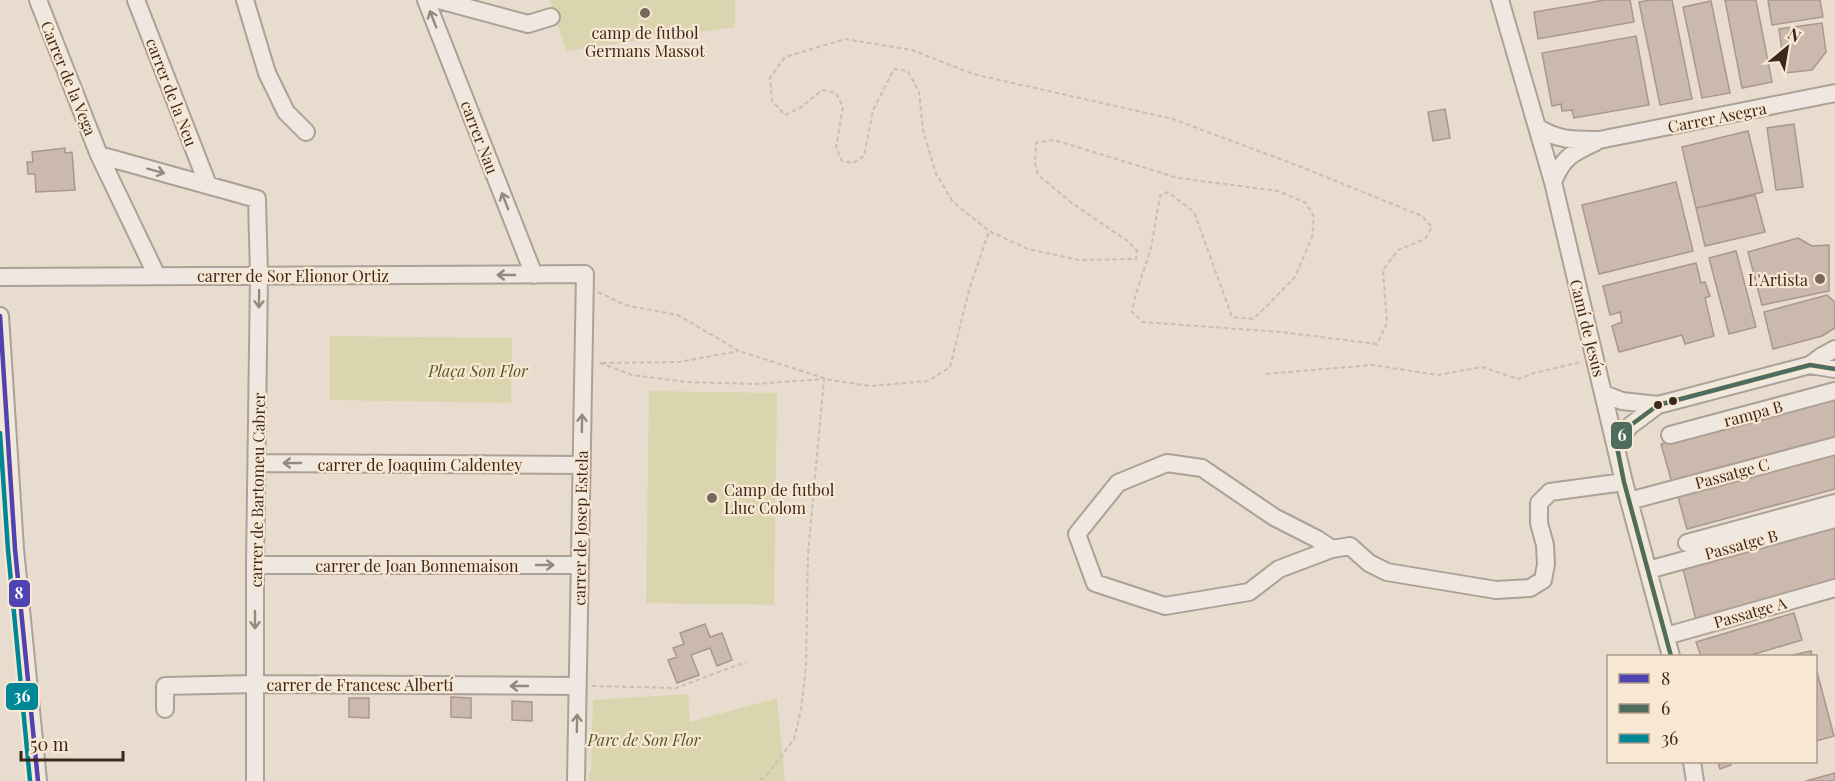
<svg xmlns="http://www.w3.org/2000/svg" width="1835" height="781" font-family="'Playfair Display',serif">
<rect width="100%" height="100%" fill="#e8dcce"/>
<path fill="#dbd5af" d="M550 0H735V27L566 51Z
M330 336 512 338 511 403 330 400Z
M649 391 777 393 774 605 646 603Z
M688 694 690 722 777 698 785 781H589V773H591L593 700Z"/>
<path fill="#ccb9ae" stroke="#a8978d" stroke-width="1.5" d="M1605 0H1630L1634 22 1538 39 1534 12Z
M1650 0H1672L1692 99 1660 105 1639 2Z
M1725 0H1756L1772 82 1742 88Z
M1768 0H1820L1823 17 1772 25Z
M1711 1 1730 93 1702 98 1683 7Z
M1822 23 1826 52 1812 70 1785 73 1779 29Z
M1636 36 1649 105 1574 118 1572 110 1562 111 1561 104 1552 106 1542 53Z
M1445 109 1450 138 1433 141 1428 112Z
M1794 124 1803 187 1776 190 1767 128Z
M1748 131 1763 192 1696 208 1682 147Z
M65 148V153L72 152 75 190 36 192 35 174H28L27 162H33L32 152Z
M1676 182 1693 251 1599 274 1582 205Z
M1755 195 1765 232 1705 246 1696 208Z
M1798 238 1812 246 1829 245V291L1762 305 1748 252Z
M1736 251 1756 327 1729 334 1709 258Z
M1696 263 1701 283 1705 282 1710 296 1705 298 1714 336 1685 344 1682 335 1619 352 1612 326 1622 322 1620 312 1610 315 1603 286Z
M1827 295 1835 302V328L1822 336 1773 349 1764 312Z
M1835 398V439L1672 483 1661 444Z
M1835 450V489L1687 529 1677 493Z
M1835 524V584L1696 620 1682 565Z
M1794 613 1802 640 1748 656H1701L1696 642Z
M705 624 710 637 722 633 732 660 717 666 710 648 691 655 699 675 677 683 668 660 677 657 673 648 684 644 680 633Z
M1811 651 1812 656H1789Z
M1816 668 1834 736 1816 741Z
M451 697 471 698V718L451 717Z
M349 698H369V718L349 717Z
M512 701 532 702V721L512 720Z
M1718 762H1730L1731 765 1720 769Z
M1835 773V781H1806Z"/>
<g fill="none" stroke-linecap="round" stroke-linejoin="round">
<defs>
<path id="minor" d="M38 0 99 155 157 276
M136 0 208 185
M245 0 267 73 286 112 306 132
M426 0 534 275
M439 0 528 24 551 17
M1500 0 1553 182 1624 482 1671 656
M1537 127C1559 141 1574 140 1599 140L1835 93
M99 155 257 199 259 276 255 565V781
M1553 182C1563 157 1572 153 1596 142
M0 277 585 274 576 781
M0 316 15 549 38 781
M1810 365 1835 369
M1604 394 1622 401 1658 405 1810 365 1822 356 1835 349
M1670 435 1835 391
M1616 442 1631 425 1658 405
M257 463 582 465
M1629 501 1835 446
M1687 543 1835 503
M1332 549 1279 569 1249 592 1165 606 1095 583 1077 534 1118 483 1167 463 1202 468 1274 517 1317 539 1332 549 1350 546 1369 563 1387 572 1496 590 1530 588 1543 580 1546 564 1545 545 1539 523V503L1550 492 1624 482
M255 565H580
M1648 570 1835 519
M1666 636 1835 588
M165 709V686L255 684 577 686
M1692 762 1695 781"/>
</defs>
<use href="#minor" stroke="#ada197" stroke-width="20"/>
<path stroke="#c7beb6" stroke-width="2" stroke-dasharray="4.5 3" stroke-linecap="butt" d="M598 292 625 305 678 315 739 351 830 380 870 386 928 381 950 367 969 290 989 231 1028 249 1079 260 1136 259 1137 251 1129 242 1072 203 1038 175 1035 163 1036 143 1054 140 1178 178 1278 191 1306 203 1314 217 1312 237 1295 277 1266 307 1253 319 1232 317 1194 212 1168 192 1160 196 1151 248 1135 297 1132 312 1143 322 1281 332 1377 344 1387 323 1383 270 1398 250 1425 239 1432 227 1422 216 1304 168 1173 119 973 74 912 50 845 39 785 57 770 78 772 101 785 115 800 108 822 90 836 93 843 107 836 148 842 161 853 163 864 156 873 110 894 69 908 71 919 92 923 130 936 174 953 202 989 231
M600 363 632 375 687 382 755 384 824 379 808 554 806 666 801 710 794 739 768 774 759 781
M602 363 679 362 739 351
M1266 374 1372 365 1438 375 1482 367 1518 379 1534 373 1581 362
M592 686 676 688 746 662"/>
<use href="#minor" stroke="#eee8e0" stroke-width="16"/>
<defs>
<path id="bus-1" d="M0 316 15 549 38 781"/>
<path id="bus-2" d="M1671 656 1624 482 1616 442 1631 425 1658 405 1810 365 1835 369"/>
<path id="bus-3" d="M0 433 8 550 30 781"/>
</defs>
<use href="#bus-1" stroke="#f8e8d3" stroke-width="9"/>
<use href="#bus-2" stroke="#f8e8d3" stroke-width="9"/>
<use href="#bus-3" stroke="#f8e8d3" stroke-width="9"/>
<use href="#bus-1" stroke="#4e43b1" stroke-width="4.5"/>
<use href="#bus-2" stroke="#4f6d5e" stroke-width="4.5"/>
<use href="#bus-3" stroke="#008795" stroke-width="4.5"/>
</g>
<defs><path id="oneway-shaft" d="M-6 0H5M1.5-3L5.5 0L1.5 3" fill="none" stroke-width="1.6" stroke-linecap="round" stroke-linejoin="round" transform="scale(1.5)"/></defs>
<g stroke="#95887e">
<use href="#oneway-shaft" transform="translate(433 19) rotate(-111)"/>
<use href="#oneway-shaft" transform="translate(156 171) rotate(15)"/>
<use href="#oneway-shaft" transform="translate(505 201) rotate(-111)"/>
<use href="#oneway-shaft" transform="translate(506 275) rotate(180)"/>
<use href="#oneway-shaft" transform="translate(259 299) rotate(91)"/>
<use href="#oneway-shaft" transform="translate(582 423) rotate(-89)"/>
<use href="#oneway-shaft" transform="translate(292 463) rotate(-180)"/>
<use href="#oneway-shaft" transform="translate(545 565)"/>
<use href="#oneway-shaft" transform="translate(255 620) rotate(90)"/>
<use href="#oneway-shaft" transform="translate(519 686) rotate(-180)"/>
<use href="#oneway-shaft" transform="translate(577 723) rotate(-89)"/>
</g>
<g fill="#78675b" stroke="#f8e8d3" stroke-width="2">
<circle cx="645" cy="13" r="6"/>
<circle cx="1820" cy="279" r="6"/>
<circle cx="712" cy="498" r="6"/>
</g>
<g fill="#3c281d" stroke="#f8e8d3" stroke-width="2">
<circle cx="1673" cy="401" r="5"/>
<circle cx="1658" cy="405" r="5"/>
</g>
<g text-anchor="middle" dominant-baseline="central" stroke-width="4.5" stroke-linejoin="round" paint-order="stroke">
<g font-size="16" fill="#3c281d" stroke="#f8e8d3">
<text x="645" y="32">camp de futbol<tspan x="645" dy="18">Germans Massot</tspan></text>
<text x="1808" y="279" text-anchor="end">L'Artista</text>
<text x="724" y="489" text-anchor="start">Camp de futbol<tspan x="724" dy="18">Lluc Colom</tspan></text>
</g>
<g font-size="16" fill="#3c281d" stroke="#f8e8d3">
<text transform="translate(69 78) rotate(68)">Carrer de la Vega</text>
<text transform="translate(172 92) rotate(69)">carrer de la Neu</text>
<text transform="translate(1717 117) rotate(-11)">Carrer Asegra</text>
<text transform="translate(480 137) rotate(69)">carrer Nau</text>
<text x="293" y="275">carrer de Sor Elionor Ortiz</text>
<text transform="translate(1588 328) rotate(76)">Camí de Jesús</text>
<text transform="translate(1753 413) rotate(-15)">rampa B</text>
<text x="420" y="464">carrer de Joaquim Caldentey</text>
<text transform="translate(1732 473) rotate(-15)">Passatge C</text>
<text transform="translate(257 490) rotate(-89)">carrer de Bartomeu Cabrer</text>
<text transform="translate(580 528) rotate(-89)">carrer de Josep Estela</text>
<text transform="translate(1741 544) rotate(-15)">Passatge B</text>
<text x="417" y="565">carrer de Joan Bonnemaison</text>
<text transform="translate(1750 612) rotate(-16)">Passatge A</text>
<text x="360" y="684">carrer de Francesc Albertí</text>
</g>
<g font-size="16" font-style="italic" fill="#545a22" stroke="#f8e8d3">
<text x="478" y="370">Plaça Son Flor</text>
<text x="644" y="739">Parc de Son Flor</text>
</g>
</g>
<g stroke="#f8e8d3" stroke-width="2">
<rect x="1610" y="421" width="23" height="29" rx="6" fill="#4f6d5e"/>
<rect x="8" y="579" width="23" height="29" rx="6" fill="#4e43b1"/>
<rect x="5" y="682" width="34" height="29" rx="6" fill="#008795"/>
</g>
<g font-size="16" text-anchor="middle" font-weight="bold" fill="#fff">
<text x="1622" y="441">6</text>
<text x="19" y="599">8</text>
<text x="22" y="702">36</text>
</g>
<rect x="1607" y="655" width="210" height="108" fill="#f8e8d3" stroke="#ad9b8a" stroke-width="1.5"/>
<rect x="1619" y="674" width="30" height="9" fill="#4e43b1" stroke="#ad9b8a" stroke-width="1.5"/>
<text x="1661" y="685" font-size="18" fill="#3c281d">8</text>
<rect x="1619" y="704" width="30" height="9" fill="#4f6d5e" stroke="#ad9b8a" stroke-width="1.5"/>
<text x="1661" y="715" font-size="18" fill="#3c281d">6</text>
<rect x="1619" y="734" width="30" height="9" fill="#008795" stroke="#ad9b8a" stroke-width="1.5"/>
<text x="1661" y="745" font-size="18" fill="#3c281d">36</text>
<g transform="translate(1787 48) rotate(30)" stroke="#f8e8d3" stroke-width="4.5" paint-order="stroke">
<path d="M0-4.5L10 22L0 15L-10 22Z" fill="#3c281d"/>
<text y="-9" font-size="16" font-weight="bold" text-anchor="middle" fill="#3c281d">N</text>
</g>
<path d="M21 751v9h102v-9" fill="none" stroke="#3c281d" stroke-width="3"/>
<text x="30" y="751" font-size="18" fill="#3c281d" stroke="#f8e8d3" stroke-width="4.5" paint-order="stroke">50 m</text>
</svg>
